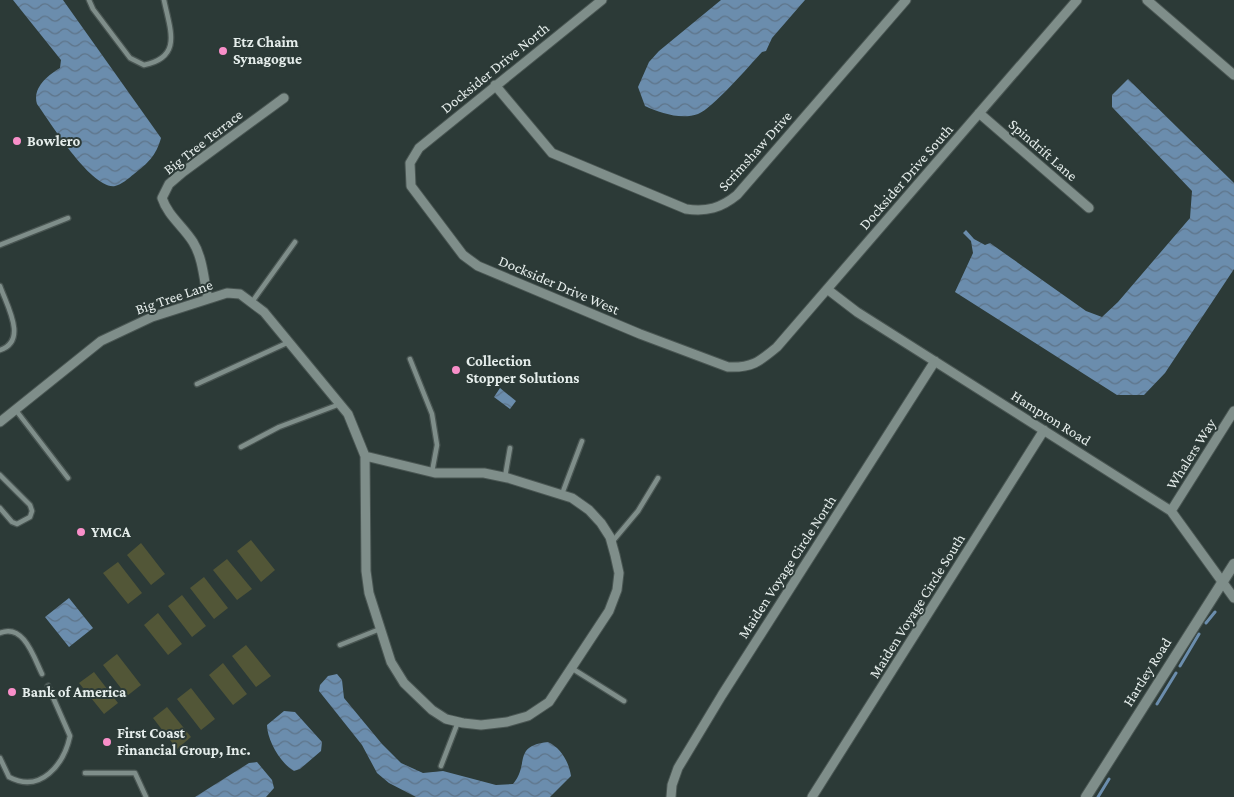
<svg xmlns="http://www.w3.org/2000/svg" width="1234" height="797" font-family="'Crimson Pro',serif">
<defs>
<pattern id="water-waves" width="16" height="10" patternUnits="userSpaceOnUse" patternTransform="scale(1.25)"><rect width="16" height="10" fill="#6b8dad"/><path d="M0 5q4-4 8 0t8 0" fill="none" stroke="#5e7489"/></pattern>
</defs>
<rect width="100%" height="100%" fill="#2c3a37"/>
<path fill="#525637" d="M251 540 275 570 261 582 237 551Z
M141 543 165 574 151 585 127 555Z
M227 559 252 589 237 600 213 570Z
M118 562 142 593 128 604 103 573Z
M204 577 228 608 214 619 190 588Z
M182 595 206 626 192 637 168 606Z
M158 613 182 644 168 655 144 625Z
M246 645 271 676 256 687 232 656Z
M117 654 141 685 127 696 103 665Z
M223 663 247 694 233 705 209 675Z
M94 672 118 703 104 714 79 683Z
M191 688 215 719 201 730 177 699Z
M167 707 191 737 177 749 153 718Z"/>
<path fill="url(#water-waves)" d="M13 0H63L161 138C156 156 148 163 134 174 129 178 121 185 115 186 92 190 50 122 37 104 32 88 48 75 60 68L61 60Z
M721 0H805L772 38 766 51 762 52C750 65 712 109 698 114 681 120 660 113 645 106L638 87 649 62 659 51Z
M1128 79 1234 183V269L1165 373 1144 395H1117L955 292 973 253 971 241 963 233 966 230 974 239 985 245 990 243 1086 311 1102 317 1118 302 1190 218 1192 191 1112 107V95Z
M500 388 516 401 510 409 494 397Z
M69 598 93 628 69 647 45 617Z
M337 674 342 680 344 698 382 744 401 763 423 773 443 771 496 785 513 784C530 764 512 746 548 742 561 748 569 762 571 776L550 797H416L389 783 377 773 362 745 319 691 320 685 328 676Z
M284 711 295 712 322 742 321 751 300 769 294 771C281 764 267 740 267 725Z
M257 762 272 780 274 788 266 797H195L249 763Z"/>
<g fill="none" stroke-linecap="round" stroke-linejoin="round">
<path stroke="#6b8dad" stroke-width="3" d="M1206 623 1215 612
M1180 666 1199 634
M1157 704 1176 673
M1098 797 1109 779"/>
<defs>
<path id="service" d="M89 0 93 9 130 58 144 65C183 57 170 30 164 0
M0 245 68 218
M0 286C7 306 28 341 0 350
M252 302 295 242
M410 359 432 414 437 445 432 472
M197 384 289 342
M15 409 68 478
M241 447 279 427 340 404
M0 475 30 505 32 511 30 517 17 524 12 522 0 508
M505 477 510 448
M562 494 582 441
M612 542 638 511 658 478
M0 633C24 623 34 658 42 674
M340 645 380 629
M573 669 624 701
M0 758 9 777C41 794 64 764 70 736L48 686
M441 766 458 722
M85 773H135L146 797"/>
<path id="minor" d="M602 0 419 148 410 163 411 186 463 255 478 266 640 334 728 367C752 368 759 362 777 347L1077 0
M1147 0 1234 75
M495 85 552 153 686 209C707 212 721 208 737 195L906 0
M979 113 1089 208
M827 289 857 312 1171 511 1234 598
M208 299C204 281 203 258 193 242 183 226 168 216 162 198L169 184 183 172 284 98
M0 422 101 341 152 317 227 293 240 294 264 312 348 414 365 456 366 571 369 593 391 662 404 683 432 710 446 719 463 723 481 725 507 722 528 716 549 702 609 611 617 590 619 573 615 555 610 537 601 523 589 510 572 498 508 478 484 473H435L365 456
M1171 511 1234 411
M671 797 672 785 678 768 722 695 935 361
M812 797 1044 430"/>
<path id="tertiary" d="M1086 797 1234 564"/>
</defs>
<use href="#service" stroke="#4a5653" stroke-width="7"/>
<use href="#minor" stroke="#4a5653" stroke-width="11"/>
<use href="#tertiary" stroke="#4a5653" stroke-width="12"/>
<use href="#service" stroke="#7f8e8a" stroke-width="4.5"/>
<use href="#minor" stroke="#7f8e8a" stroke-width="9"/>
<use href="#tertiary" stroke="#7f8e8a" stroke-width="10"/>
</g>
<g fill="#f98fc9" stroke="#2c3a37" stroke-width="2">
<circle cx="223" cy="51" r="5"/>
<circle cx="17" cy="141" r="5"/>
<circle cx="456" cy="370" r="5"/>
<circle cx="81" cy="532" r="5"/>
<circle cx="12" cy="692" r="5"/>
<circle cx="107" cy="742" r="5"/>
</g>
<g text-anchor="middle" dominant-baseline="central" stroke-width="4" stroke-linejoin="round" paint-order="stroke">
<g font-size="15" font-weight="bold" fill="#e5edeb" stroke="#2c3a37" text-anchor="start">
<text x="233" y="42">Etz Chaim<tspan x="233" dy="17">Synagogue</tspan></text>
<text x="27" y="141">Bowlero</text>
<text x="466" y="361">Collection<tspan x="466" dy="17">Stopper Solutions</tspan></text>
<text x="91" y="532">YMCA</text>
<text x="22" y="692">Bank of America</text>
<text x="117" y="733">First Coast<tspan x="117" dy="17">Financial Group, Inc.</tspan></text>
</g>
<g font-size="15" fill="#e5edeb" stroke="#2c3a37">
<text transform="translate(495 68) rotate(-39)">Docksider Drive North</text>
<text transform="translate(203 142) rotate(-38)">Big Tree Terrace</text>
<text transform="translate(1043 150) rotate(41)">Spindrift Lane</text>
<text transform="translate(755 151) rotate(-48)">Scrimshaw Drive</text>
<text transform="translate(906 177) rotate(-49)">Docksider Drive South</text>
<text transform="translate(559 285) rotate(23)">Docksider Drive West</text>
<text transform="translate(174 297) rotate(-19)">Big Tree Lane</text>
<text transform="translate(1051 418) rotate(32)">Hampton Road</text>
<text transform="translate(1191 454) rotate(-58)">Whalers Way</text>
<text transform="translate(787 567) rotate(-57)">Maiden Voyage Circle North</text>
<text transform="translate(917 606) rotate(-58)">Maiden Voyage Circle South</text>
<text transform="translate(1147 672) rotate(-58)">Hartley Road</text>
</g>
</g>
</svg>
